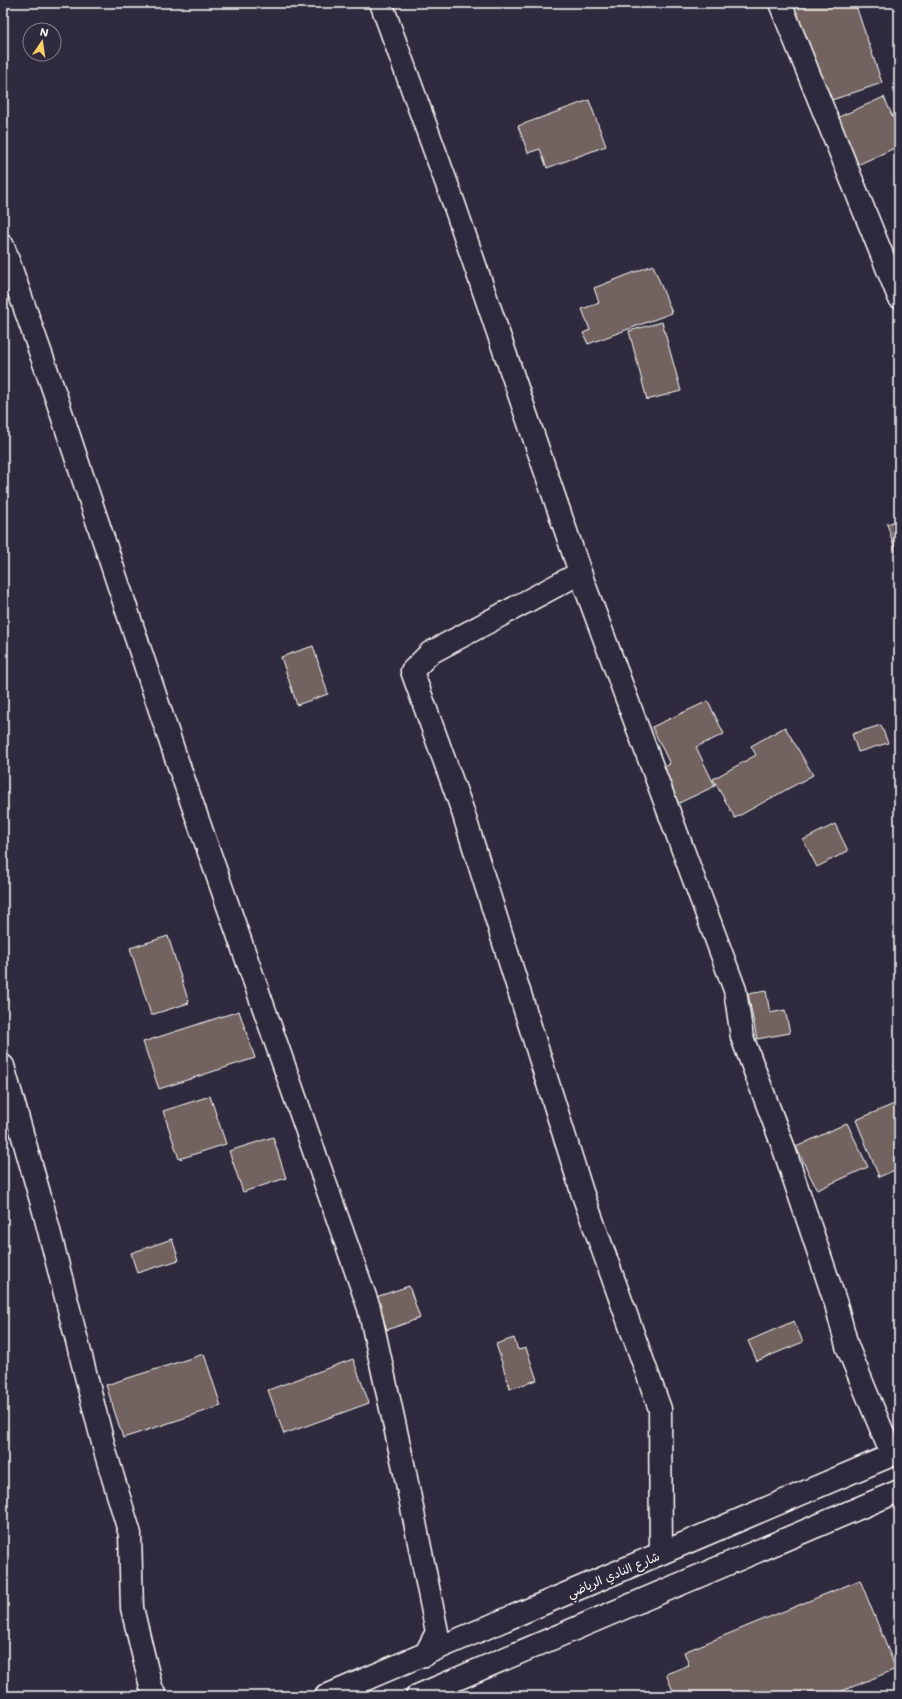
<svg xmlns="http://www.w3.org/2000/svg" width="902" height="1699" font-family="Mali,'Playpen Sans Arabic',sans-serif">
<rect width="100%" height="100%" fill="#2f2a3d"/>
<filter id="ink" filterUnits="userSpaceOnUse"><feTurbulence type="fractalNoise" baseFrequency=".025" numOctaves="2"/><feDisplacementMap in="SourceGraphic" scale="8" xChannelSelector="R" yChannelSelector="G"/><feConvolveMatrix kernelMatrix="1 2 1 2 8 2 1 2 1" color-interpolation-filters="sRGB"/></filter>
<g filter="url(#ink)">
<path fill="#726460" stroke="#fff" d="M791 3H855L882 83 826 102Z
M884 97 899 131V146L853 167 832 120Z
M589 100 606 146 547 168 540 149 528 153 518 126Z
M653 265 672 313 588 344 583 333 590 330 582 309 599 303 594 288Z
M662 322 681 391 647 400 629 331Z
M899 520V558L898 559 887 524Z
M313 646 328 694 297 705 281 657Z
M708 701 724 734 696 747 715 786 677 804 660 769 670 764 652 727Z
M881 725 888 743 858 752 852 734Z
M785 727 813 775 735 818 713 779 756 755 751 746Z
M835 824 848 851 817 867 803 840Z
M168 936 189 1003 151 1015 130 948Z
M766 991 770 1013 785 1010 790 1033 757 1039 748 994Z
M239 1011 255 1058 159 1089 143 1042Z
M210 1096 226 1144 179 1159 163 1111Z
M899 1102V1168L879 1177 856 1120Z
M847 1123 868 1167 817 1190 796 1147Z
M273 1137 286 1178 243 1192 229 1151Z
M172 1239 179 1260 137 1273 131 1253Z
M409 1286 420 1318 387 1330 376 1297Z
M794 1321 803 1342 757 1361 748 1341Z
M514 1338 518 1350 526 1348 537 1380 510 1389 496 1344Z
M204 1354 221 1406 123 1438 106 1385Z
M353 1359 369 1403 284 1434 268 1390Z
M860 1580 896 1669 830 1696H675L666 1674 689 1665 684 1652Z"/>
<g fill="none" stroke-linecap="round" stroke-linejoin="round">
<defs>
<path id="minor" d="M381 3 453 201 583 581 735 990 742 1037 783 1146 836 1304 847 1346 892 1455
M780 3 899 297
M3 246 56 397 174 752 369 1308 404 1468 437 1632 425 1655
M580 573 430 653 412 671 462 809 582 1192 660 1409 661 1553
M3 1066 44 1211 105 1451 130 1534 132 1608 151 1687 155 1696"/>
<path id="secondary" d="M326 1696 899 1452
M417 1696 899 1491"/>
</defs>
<use href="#minor" stroke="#fff" stroke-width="25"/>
<use href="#secondary" stroke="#fff" stroke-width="25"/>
<use href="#minor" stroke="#2f2a3d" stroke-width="22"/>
<use href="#secondary" stroke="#2f2a3d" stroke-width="22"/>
</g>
</g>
<g text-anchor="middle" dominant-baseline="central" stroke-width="4" stroke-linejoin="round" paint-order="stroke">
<g font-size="12" fill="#fff" stroke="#2f2a3d">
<text transform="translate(613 1574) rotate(-23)">شارع النادي الرياضي</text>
</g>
</g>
<rect width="902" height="1699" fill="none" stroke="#2f2a3d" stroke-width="16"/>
<rect x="8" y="8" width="886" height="1683" fill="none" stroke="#fff" stroke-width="1.5" filter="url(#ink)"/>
<g transform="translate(42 42) rotate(13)"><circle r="19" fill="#2f2a3d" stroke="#827f8b"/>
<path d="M0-3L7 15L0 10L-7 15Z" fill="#ffd166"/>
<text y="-6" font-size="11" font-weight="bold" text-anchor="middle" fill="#ffffff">N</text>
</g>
</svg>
